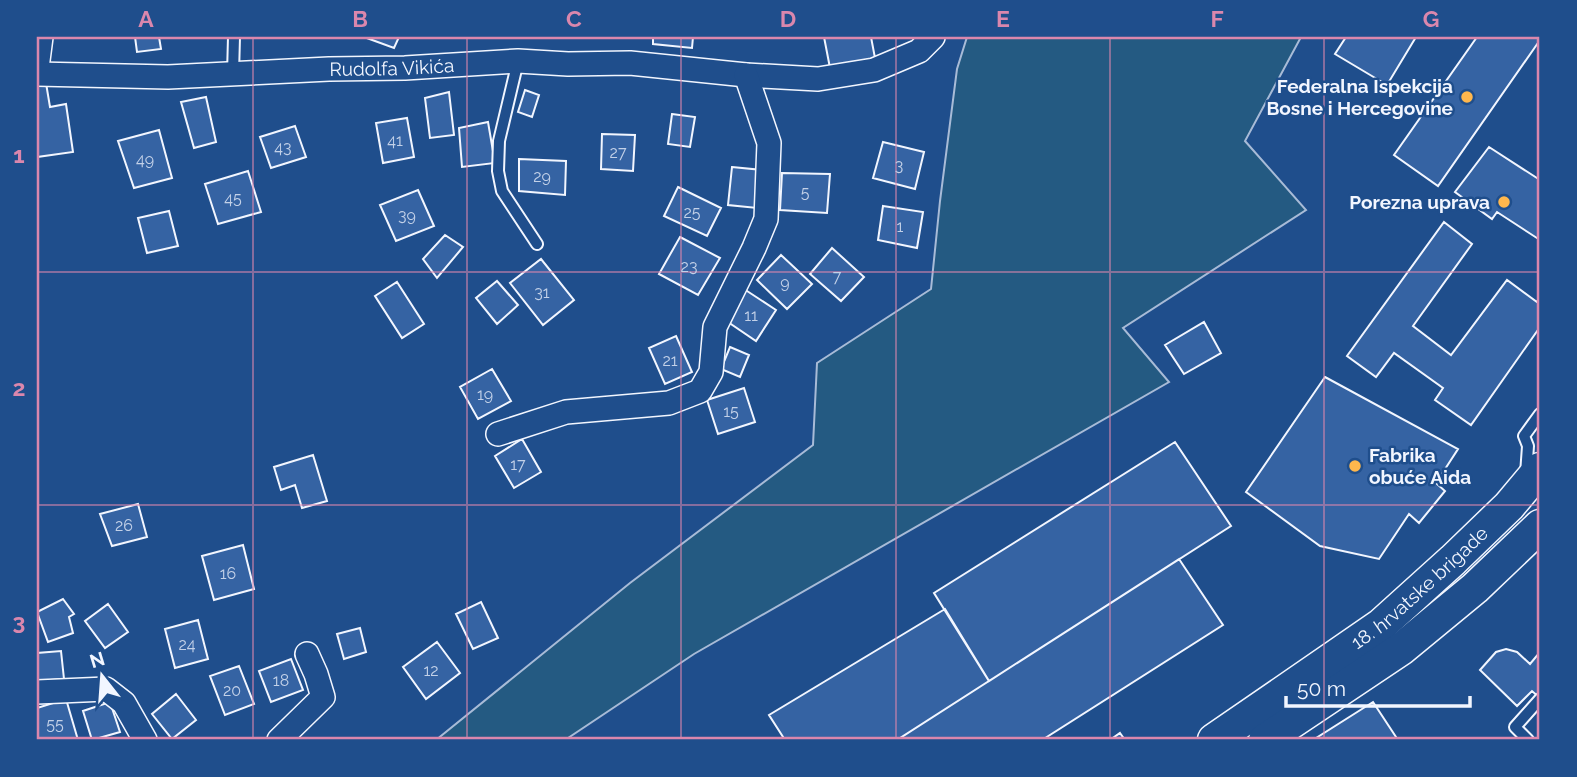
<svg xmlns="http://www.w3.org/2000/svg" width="1577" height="777" font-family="Raleway,sans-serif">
<rect width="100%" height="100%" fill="#1f4e8c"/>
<path fill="#245a82" stroke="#a8bbd7" stroke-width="2" d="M967 37H1301L1245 141 1306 210 1123 328 1169 382 694 654 565 740H436L630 583 813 445 817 363 931 289 940 201 957 69Z"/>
<path fill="#3563a3" stroke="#f2f6ff" stroke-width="2" d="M135 37H159L161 49 137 52Z
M364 37H399L394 48Z
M653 37H693L692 48 653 44Z
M824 37H871L875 58 830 68Z
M1346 37H1416L1387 85 1335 54Z
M1477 37H1540V40L1438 186 1394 155Z
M46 83 50 107 66 104 73 152 37 157V84Z
M525 90 539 95 532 117 518 112Z
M449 92 454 135 430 138 425 98Z
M206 97 216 142 194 148 181 102Z
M672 114 695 117 690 147 668 144Z
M407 118 414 157 383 163 376 123Z
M488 122 495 163 462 167 459 128Z
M295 126 306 157 271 168 260 137Z
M159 130 172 178 134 188 118 141Z
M602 134 635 135 633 171 601 169Z
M883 142 924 152 915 189 873 178Z
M1489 147 1540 180V240L1497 212 1492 219 1455 192Z
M519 159 566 161 565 195 519 191Z
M732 167 762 170 757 208 728 205Z
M248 171 261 212 218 224 205 184Z
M782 173 830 174 827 213 780 210Z
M678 187 721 208 707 236 664 216Z
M418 190 434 226 396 241 380 205Z
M883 206 923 212 917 248 878 240Z
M169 211 178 246 147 253 138 218Z
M1444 222 1472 244 1413 326 1451 355 1507 280 1537 302 1540 297V327L1471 425 1435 400 1443 388 1394 353 1376 377 1347 356Z
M445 235 463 247 437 278 423 259Z
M680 237 720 258 698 295 659 274Z
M832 248 864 277 841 301 810 274Z
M781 255 812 284 787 309 757 280Z
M541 259 574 300 543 325 510 283Z
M497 281 518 305 497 324 476 298Z
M397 282 424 324 402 338 375 296Z
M744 289 776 310 756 341 725 320Z
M1204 322 1221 353 1184 374 1165 345Z
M676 336 692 372 665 384 649 348Z
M730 347 749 355 740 377 721 369Z
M492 369 511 401 478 419 460 387Z
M1325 377 1458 449 1436 483 1445 491 1419 523 1409 514 1379 559 1320 546 1246 492Z
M744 388 755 422 718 434 707 400Z
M522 439 541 472 514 488 495 456Z
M1175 442 1231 526 989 681 934 593Z
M313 455 327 501 302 508 295 485 281 490 274 467Z
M138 504 147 537 112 546 100 514Z
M243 545 254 589 214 600 202 556Z
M1179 559 1223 625 1042 740H897Z
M63 599 74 614 69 617 73 633 48 642 37 612Z
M481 602 498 638 473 649 456 614Z
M108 604 128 632 105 648 85 621Z
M945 609 989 681 897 740H785L769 715Z
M198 620 208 659 175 668 165 629Z
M360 628 366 652 344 659 337 634Z
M437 642 460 673 426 699 403 667Z
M1506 649 1517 652 1530 664 1540 652V698L1532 691 1517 706 1480 670 1496 652Z
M61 651 64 679 37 681V653Z
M291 659 303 690 271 702 259 671Z
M239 666 254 704 225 715 210 676Z
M176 694 196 720 172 739 152 714Z
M66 699 78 740H37V708Z
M110 702 120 732 92 740 83 711Z
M1373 702 1398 740H1313Z
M1120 733 1125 740H1110Z"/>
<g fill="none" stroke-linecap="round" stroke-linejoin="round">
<defs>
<path id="lane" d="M518 61 499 141 498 171 502 191 537 244
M233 74 234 37
M1526 474 1528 446 1524 436 1540 414
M1528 740 1515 727 1540 699"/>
<g id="street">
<path d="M37 68 41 37"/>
<path id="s1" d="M37 74 168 77 329 69 405 68 518 61 568 64 630 63 746 75 818 79 874 70 919 51 933 37"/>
<path d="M498 434 566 412 669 403 700 391 711 372 715 327 754 248 766 219 769 143 746 75"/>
<path d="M37 692 106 689 124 703 145 740"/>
<path d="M279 740 323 697 316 674 307 654"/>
</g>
<g id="secondary">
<path id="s2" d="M1214 740 1381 625 1453 560 1509 506 1540 469"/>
<path d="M1265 740 1401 649 1475 588 1540 526"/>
</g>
</defs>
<use href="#lane" stroke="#f2f6ff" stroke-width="14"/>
<use href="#street" stroke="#f2f6ff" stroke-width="26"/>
<use href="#secondary" stroke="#f2f6ff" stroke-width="35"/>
<use href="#lane" stroke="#1f4e8c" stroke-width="10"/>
<use href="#street" stroke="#1f4e8c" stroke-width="23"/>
<use href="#secondary" stroke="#1f4e8c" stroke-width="32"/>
</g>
<path fill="none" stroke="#da87ad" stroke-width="2" stroke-opacity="0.55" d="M253 37V740M467 37V740M681 37V740M896 37V740M1110 37V740M1324 37V740M37 272H1540M37 505H1540"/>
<g fill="#ffb74d" stroke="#1f4e8c" stroke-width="2.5">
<circle cx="1467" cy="97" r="7"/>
<circle cx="1504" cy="202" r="7"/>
<circle cx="1355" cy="466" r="7"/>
</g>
<g text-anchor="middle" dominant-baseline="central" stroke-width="5" stroke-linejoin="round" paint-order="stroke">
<g font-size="16" fill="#c3d1e8">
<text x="395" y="140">41</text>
<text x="283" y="147">43</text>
<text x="618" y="152">27</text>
<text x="145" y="159">49</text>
<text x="899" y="165">3</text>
<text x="542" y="176">29</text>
<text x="805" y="192">5</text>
<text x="233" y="198">45</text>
<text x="692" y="212">25</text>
<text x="407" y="215">39</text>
<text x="900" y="226">1</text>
<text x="689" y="266">23</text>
<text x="837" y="276">7</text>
<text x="785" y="282">9</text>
<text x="542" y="292">31</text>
<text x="751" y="315">11</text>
<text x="670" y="360">21</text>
<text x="485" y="394">19</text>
<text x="731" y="411">15</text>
<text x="518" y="464">17</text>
<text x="124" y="525">26</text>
<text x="228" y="573">16</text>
<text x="187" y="644">24</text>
<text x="431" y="670">12</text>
<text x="281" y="680">18</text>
<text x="232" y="690">20</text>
<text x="55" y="724">55</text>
</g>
<g font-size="19" fill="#f2f6ff" stroke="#1f4e8c">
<text stroke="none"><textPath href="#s1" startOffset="355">Rudolfa Vikića</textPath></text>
<text stroke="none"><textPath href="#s2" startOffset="256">18. hrvatske brigade</textPath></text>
</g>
<g font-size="19" font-weight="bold" fill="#f2f6ff" stroke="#1f4e8c" text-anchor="end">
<text x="1453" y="86">Federalna Ispekcija<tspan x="1453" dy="22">Bosne i Hercegovine</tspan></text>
<text x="1490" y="202">Porezna uprava</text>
<text x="1369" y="455" text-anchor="start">Fabrika<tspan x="1369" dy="22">obuće Aida</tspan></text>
</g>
</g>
<rect width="1577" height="777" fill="none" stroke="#1f4e8c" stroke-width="77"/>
<g transform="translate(102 676) rotate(343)" stroke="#1f4e8c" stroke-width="5" paint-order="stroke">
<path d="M0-5L12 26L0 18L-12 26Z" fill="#f2f6ff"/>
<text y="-10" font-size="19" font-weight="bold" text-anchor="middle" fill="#f2f6ff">N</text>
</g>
<path d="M1286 696v10h184v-10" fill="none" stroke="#f2f6ff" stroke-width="3.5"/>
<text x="1297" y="696" font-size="21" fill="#f2f6ff" stroke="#1f4e8c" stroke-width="5" paint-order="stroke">50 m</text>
<rect x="38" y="38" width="1500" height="700" fill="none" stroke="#da87ad" stroke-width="2.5"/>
<g font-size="23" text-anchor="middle" font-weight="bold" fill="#da87ad">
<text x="146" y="27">A</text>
<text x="360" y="27">B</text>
<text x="574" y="27">C</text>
<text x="788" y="27">D</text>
<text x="1003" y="27">E</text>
<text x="1217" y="27">F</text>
<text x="1431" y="27">G</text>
<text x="19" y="163">1</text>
<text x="19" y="396">2</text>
<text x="19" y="630">3</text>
</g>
</svg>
